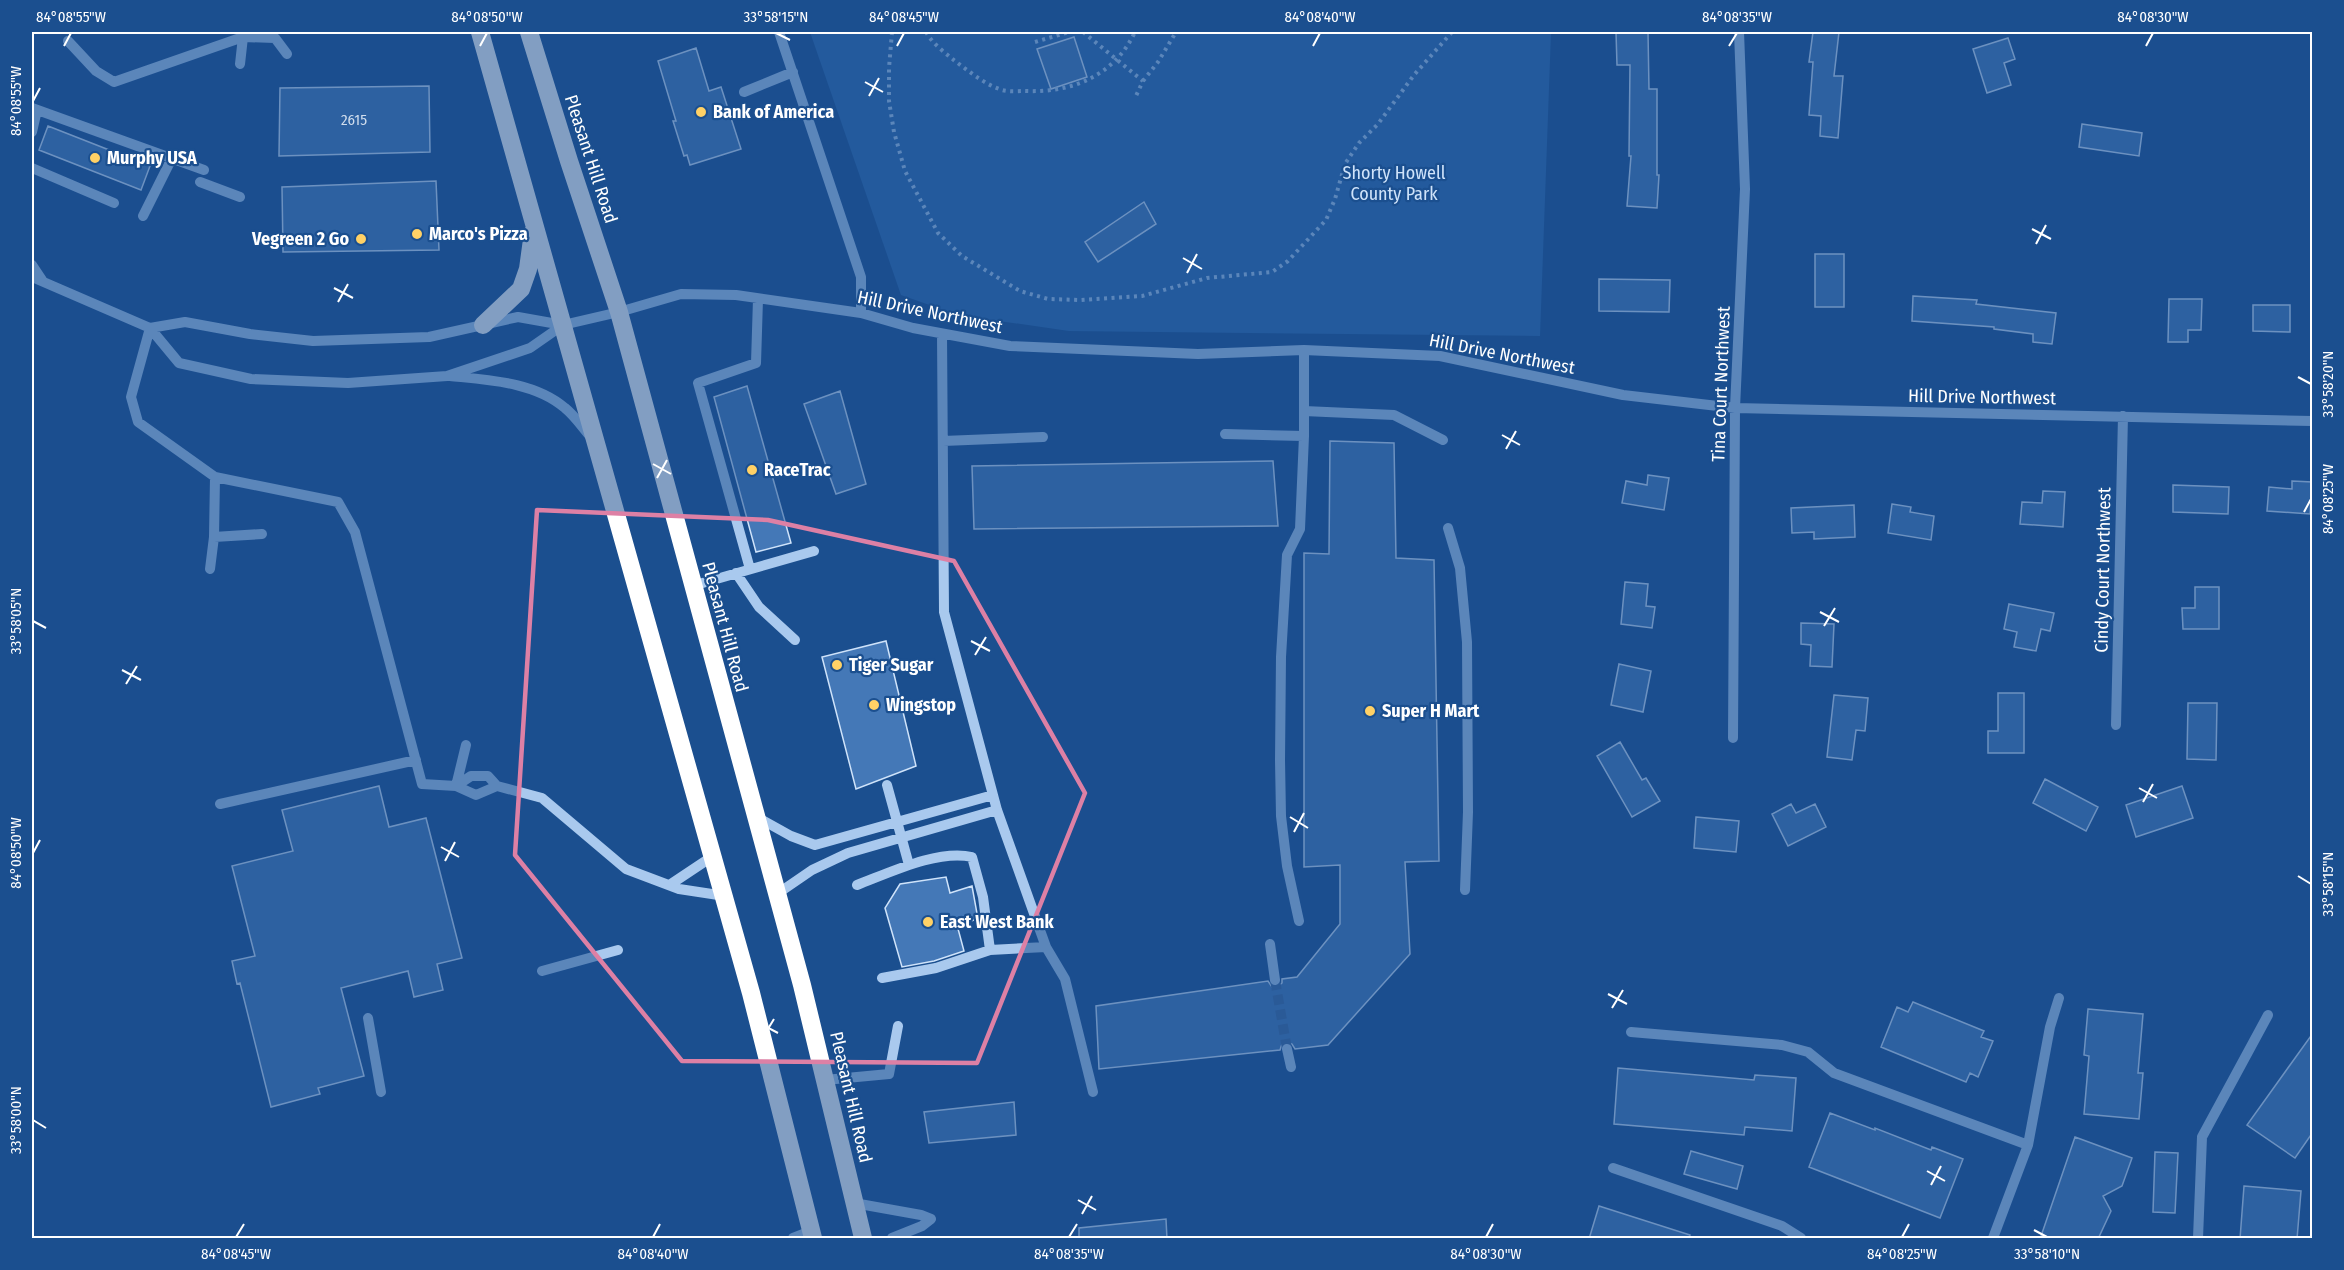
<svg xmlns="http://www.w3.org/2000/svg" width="2344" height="1270" font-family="'Fira Sans Condensed',sans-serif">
<rect width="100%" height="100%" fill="#1b4f8f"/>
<path fill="#2e69ad" d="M810 32H1551L1540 336 1069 331 958 315 901 295Z"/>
<path fill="#4478b7" stroke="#cfe3fa" stroke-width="1.5" d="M1616 32H1648L1649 89H1657V175H1659L1657 208 1627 206 1631 156H1629L1630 65H1617Z
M1813 32H1839L1834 76H1843L1838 138 1820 136 1821 116 1809 115 1813 62H1809Z
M1074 37 1087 77 1051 89 1037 49Z
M2008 38 2015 59 2004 63 2011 85 1987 93 1973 49Z
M696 48 709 91 721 87 741 149 690 165 687 155 684 156 673 121H676L658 61Z
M429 86 430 152 279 156 280 88Z
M2082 124 2142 133 2139 156 2079 147Z
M48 126 150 166 141 190 39 150Z
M436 181 439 250 283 252 282 187Z
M1144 202 1156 224 1098 262 1085 242Z
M1815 254H1844V307H1815Z
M1599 279 1670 280 1669 312 1599 311Z
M1913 296 1977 300 1976 304 2056 313 2052 344 2033 342V334L1994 329V327L1912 321Z
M2169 299H2202L2201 330H2188V342H2168Z
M2253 305H2290V332L2253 331Z
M747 386 791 543 756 552 714 397Z
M840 391 866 484 836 494 804 404Z
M1330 441 1394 443 1396 558 1434 560 1439 861 1405 862 1410 954 1328 1045 1295 1049 1292 1044 1286 1042 1282 1044 1280 1050 1099 1069 1096 1006 1268 981 1272 987H1277L1282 983V979L1297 977 1340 924V865L1304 867V553L1329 554Z
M1273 461 1278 526 974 529 972 466Z
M1648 475 1669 478 1664 510 1622 503 1626 481 1647 485Z
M2292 481 2312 482 2310 514 2267 511 2269 487 2292 489Z
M2173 485 2229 487 2228 514 2173 512Z
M2043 491 2065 492 2063 527 2020 524 2022 502 2042 503Z
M1892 504 1911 507 1910 512 1934 516 1931 540 1888 533Z
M1854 505 1855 537 1814 539V532L1792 533 1791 508Z
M1625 582 1648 584 1646 606 1655 607 1652 628 1621 624Z
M2195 587H2219V629H2183L2182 608H2195Z
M2009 604 2054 613 2050 631 2041 629 2036 651 2014 647 2017 632 2004 629Z
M1801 623 1834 624 1832 667 1810 666 1811 645 1801 644Z
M886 641 916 766 856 789 822 657Z
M1619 664 1651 671 1643 712 1611 705Z
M1998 693H2024V753H1988V731H1998Z
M1834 695 1868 698 1865 731 1856 730 1852 760 1827 757Z
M2188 703H2217L2216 760 2187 759Z
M1620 742 1642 780 1646 778 1660 801 1632 817 1597 756Z
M2045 779 2098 807 2086 831 2033 803Z
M379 786 389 827 426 818 462 958 437 964 443 990 414 997 408 971 341 988 364 1076 318 1088 320 1094 271 1107 240 983 237 984 232 961 255 956 232 866 293 851 282 810Z
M2182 786 2193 818 2136 837 2126 805Z
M1791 804 1796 813 1815 804 1826 827 1788 846 1772 814Z
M1696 817 1739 821 1736 852 1694 848Z
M946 877 950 893 972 886 978 919 957 925 964 951 934 961 902 967 885 908 900 884Z
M1913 1002 1984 1031 1981 1037 1993 1041 1978 1077 1970 1073 1966 1082 1881 1047 1897 1007 1908 1012Z
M2088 1009 2143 1014 2138 1073H2143L2139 1119 2084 1114 2089 1056 2084 1055Z
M2313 1033V1132L2295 1158 2247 1125Z
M1618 1068 1754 1080 1755 1075 1796 1078 1792 1131 1745 1127 1744 1135 1614 1124Z
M1014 1102 1016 1135 929 1143 924 1112Z
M1830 1113 1875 1130V1128L1931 1150 1932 1147 1963 1159 1940 1218 1809 1167Z
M2075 1137 2132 1158 2122 1186 2103 1196 2111 1211 2098 1239H2040Z
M1691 1151 1743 1166 1737 1189 1684 1174Z
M2155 1152 2178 1153 2175 1213 2153 1212Z
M2244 1186 2301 1191 2297 1239H2240Z
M1599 1206 1690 1235 1689 1239H1589Z
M1166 1219 1167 1239H1079V1228Z"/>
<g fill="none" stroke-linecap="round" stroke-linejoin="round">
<path stroke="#3d69a0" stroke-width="10" stroke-dasharray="10 5" stroke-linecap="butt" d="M1275 980 1287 1049"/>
<path stroke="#a9c9ee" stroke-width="4" stroke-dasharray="3 4.5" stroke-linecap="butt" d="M892 32 889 68V101L894 132 905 171 938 233 962 256 1020 291 1048 299 1081 300 1142 296 1207 278 1272 272 1288 261 1326 220 1335 199 1345 164 1359 143 1378 124 1414 75 1452 32
M926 32C932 43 945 53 955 61 970 72 984 84 1002 90 1009 92 1018 91 1025 91 1072 93 1114 76 1135 32
M1083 32 1143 81 1135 98
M1035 42 1069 32
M1143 81 1158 62 1176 32"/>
<path stroke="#a9c9ee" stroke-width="10" d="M779 32 861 277V313
M68 41 96 71 114 82 243 37 275 38 287 54
M240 64 243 37 242 32
M744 92 793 72
M32 108 204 170
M32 132 37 110
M32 168 114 203
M200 182 240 197
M143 216 172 158
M32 265 42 280
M32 277 150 328 179 363 251 379 348 383 447 376 530 348 563 325 619 312 681 294 736 295 861 313 913 328 1010 346 1198 354 1304 350 1440 356 1623 395 1735 408 2312 421
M150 328 131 397 138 422 215 477 338 502 355 532 422 784 456 786 476 795 497 786
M150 328 185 322 250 334 313 341 429 337 518 317 563 325
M942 334 944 612 997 810 1046 947 1065 979 1093 1092
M450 376C489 380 535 382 565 408 575 416 582 427 590 436
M1304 411 1394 415 1443 440
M1225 434 1304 436
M943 441 1043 437
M1448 528 1460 568 1467 642 1468 812 1465 890
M214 537 262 534
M210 569 214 537 215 477
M750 569 698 383 756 363 758 299
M736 573 759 607 795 640
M692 586 814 551
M2116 725 2123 416
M1733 738 1735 408 1745 189 1739 32
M887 785 909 865
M456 786 471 776H488L497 786 542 798 626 869 679 889 725 896
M456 786 466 745
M220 804 416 760
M755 816 791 836 815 845 993 795
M671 884 713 856
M857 885C889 873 938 849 972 857L983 897 990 950
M777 894 812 870 848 853 997 810
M1299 921 1287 866 1281 816 1280 760 1281 657 1287 555 1300 529 1304 436V350
M1270 944 1275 980
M542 971 618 950
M882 978 936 968 990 950 1046 947
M368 1018 381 1092
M1631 1032 1782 1045 1808 1052 1834 1073 2028 1145
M1287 1049 1291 1067
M825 1080 889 1074 898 1026
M1613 1168 1782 1226 1801 1238
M854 1203 921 1215 931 1219
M793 1238 811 1231
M892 1238 922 1226 931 1219
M1993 1238 2028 1145 2050 1027 2059 998
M2198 1238 2202 1137 2268 1015"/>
<path stroke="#fff" stroke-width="18" d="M480 32 751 993 813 1238
M529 32 569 161 619 312 802 985 863 1238
M483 325 521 289 528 269 533 232"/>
</g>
<path d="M0 0H2344V1270H0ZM537 510 768 520 954 561 1085 793 977 1063 682 1061 515 855Z" fill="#1b4f8f" fill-opacity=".55" fill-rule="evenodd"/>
<path fill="none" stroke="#dd80a5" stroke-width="4.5" stroke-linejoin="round" d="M537 510 768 520 954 561 1085 793 977 1063 682 1061 515 855Z"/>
<path fill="none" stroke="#fff" stroke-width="2" d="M776 33 790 40M64 46 71 33M480 46 487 33M897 46 904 33M1313 46 1320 33M1729 46 1737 33M2146 46 2153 33M865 82 883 92M869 96 879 78M33 101 40 88M2032 229 2051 239M2036 244 2046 225M1183 258 1202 269M1187 273 1197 254M334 288 353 298M338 302 348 284M2298 377 2311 384M1502 435 1520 445M1506 449 1516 431M653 464 671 474M657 478 667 460M2304 512 2311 499M1820 612 1839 622M33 621 46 628M1824 626 1835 608M971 641 990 651M975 655 986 637M122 670 141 680M126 684 137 666M2139 788 2157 798M2143 802 2153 784M1290 817 1308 828M1294 832 1304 813M441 847 459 857M33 853 40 840M445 861 455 842M2298 876 2311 884M1608 994 1627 1004M1612 1008 1623 990M759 1023 778 1033M763 1037 774 1019M33 1120 46 1128M1927 1171 1945 1181M1931 1185 1941 1166M1078 1200 1096 1210M1082 1214 1092 1196M2034 1230 2047 1237M236 1237 244 1224M653 1237 660 1224M1069 1237 1077 1224M1486 1237 1493 1224M1902 1237 1909 1224"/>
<g fill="#ffd166" stroke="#1b4f8f" stroke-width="2">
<circle cx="701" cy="112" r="6"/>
<circle cx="95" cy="158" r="6"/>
<circle cx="417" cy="234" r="6"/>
<circle cx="361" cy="239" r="6"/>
<circle cx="752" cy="470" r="6"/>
<circle cx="837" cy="665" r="6"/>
<circle cx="874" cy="705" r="6"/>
<circle cx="1370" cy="711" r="6"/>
<circle cx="928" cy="922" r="6"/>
</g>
<g text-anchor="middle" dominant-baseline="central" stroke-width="4.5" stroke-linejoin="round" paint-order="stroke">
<g font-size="15" fill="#d0dded">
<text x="354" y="120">2615</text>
</g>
<g font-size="18" font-weight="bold" fill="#fff" stroke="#1b4f8f" text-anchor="start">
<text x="713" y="112">Bank of America</text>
<text x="107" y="158">Murphy USA</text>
<text x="429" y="234">Marco's Pizza</text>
<text x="349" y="239" text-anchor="end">Vegreen 2 Go</text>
<text x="764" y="470">RaceTrac</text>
<text x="849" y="665">Tiger Sugar</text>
<text x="886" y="705">Wingstop</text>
<text x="1382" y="711">Super H Mart</text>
<text x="940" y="922">East West Bank</text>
</g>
<g font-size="18" fill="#fff" stroke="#1b4f8f">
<text transform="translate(591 159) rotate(72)">Pleasant Hill Road</text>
<text transform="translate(930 312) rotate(12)">Hill Drive Northwest</text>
<text transform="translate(1502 354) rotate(11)">Hill Drive Northwest</text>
<text transform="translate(1721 384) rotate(-88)">Tina Court Northwest</text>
<text transform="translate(1982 397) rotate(1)">Hill Drive Northwest</text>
<text transform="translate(2103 570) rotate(-89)">Cindy Court Northwest</text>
<text transform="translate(725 627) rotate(75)">Pleasant Hill Road</text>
<text transform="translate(851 1097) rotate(77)">Pleasant Hill Road</text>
</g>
<g font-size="18" fill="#cfe3fa" stroke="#1b4f8f">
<text x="1394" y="173">Shorty Howell<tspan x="1394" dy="21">County Park</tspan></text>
</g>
</g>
<rect width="2344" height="1270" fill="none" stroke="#1b4f8f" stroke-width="66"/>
<rect x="33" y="33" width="2278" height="1204" fill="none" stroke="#fff" stroke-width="2"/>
<g font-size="15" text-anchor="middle" fill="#fff">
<text x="71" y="22">84°08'55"W</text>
<text x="487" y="22">84°08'50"W</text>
<text x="776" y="22">33°58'15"N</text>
<text x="904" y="22">84°08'45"W</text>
<text x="1320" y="22">84°08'40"W</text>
<text x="1737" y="22">84°08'35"W</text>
<text x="2153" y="22">84°08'30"W</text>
<text transform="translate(16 101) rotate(-90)" y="5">84°08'55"W</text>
<text transform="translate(2328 384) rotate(-90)" y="5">33°58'20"N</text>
<text transform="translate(2328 499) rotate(-90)" y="5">84°08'25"W</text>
<text transform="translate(16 621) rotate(-90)" y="5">33°58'05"N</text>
<text transform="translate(16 853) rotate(-90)" y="5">84°08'50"W</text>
<text transform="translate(2328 884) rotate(-90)" y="5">33°58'15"N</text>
<text transform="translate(16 1120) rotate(-90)" y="5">33°58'00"N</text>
<text x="236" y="1259">84°08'45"W</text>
<text x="653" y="1259">84°08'40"W</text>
<text x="1069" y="1259">84°08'35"W</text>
<text x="1486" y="1259">84°08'30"W</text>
<text x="1902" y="1259">84°08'25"W</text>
<text x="2047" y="1259">33°58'10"N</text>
</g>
</svg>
